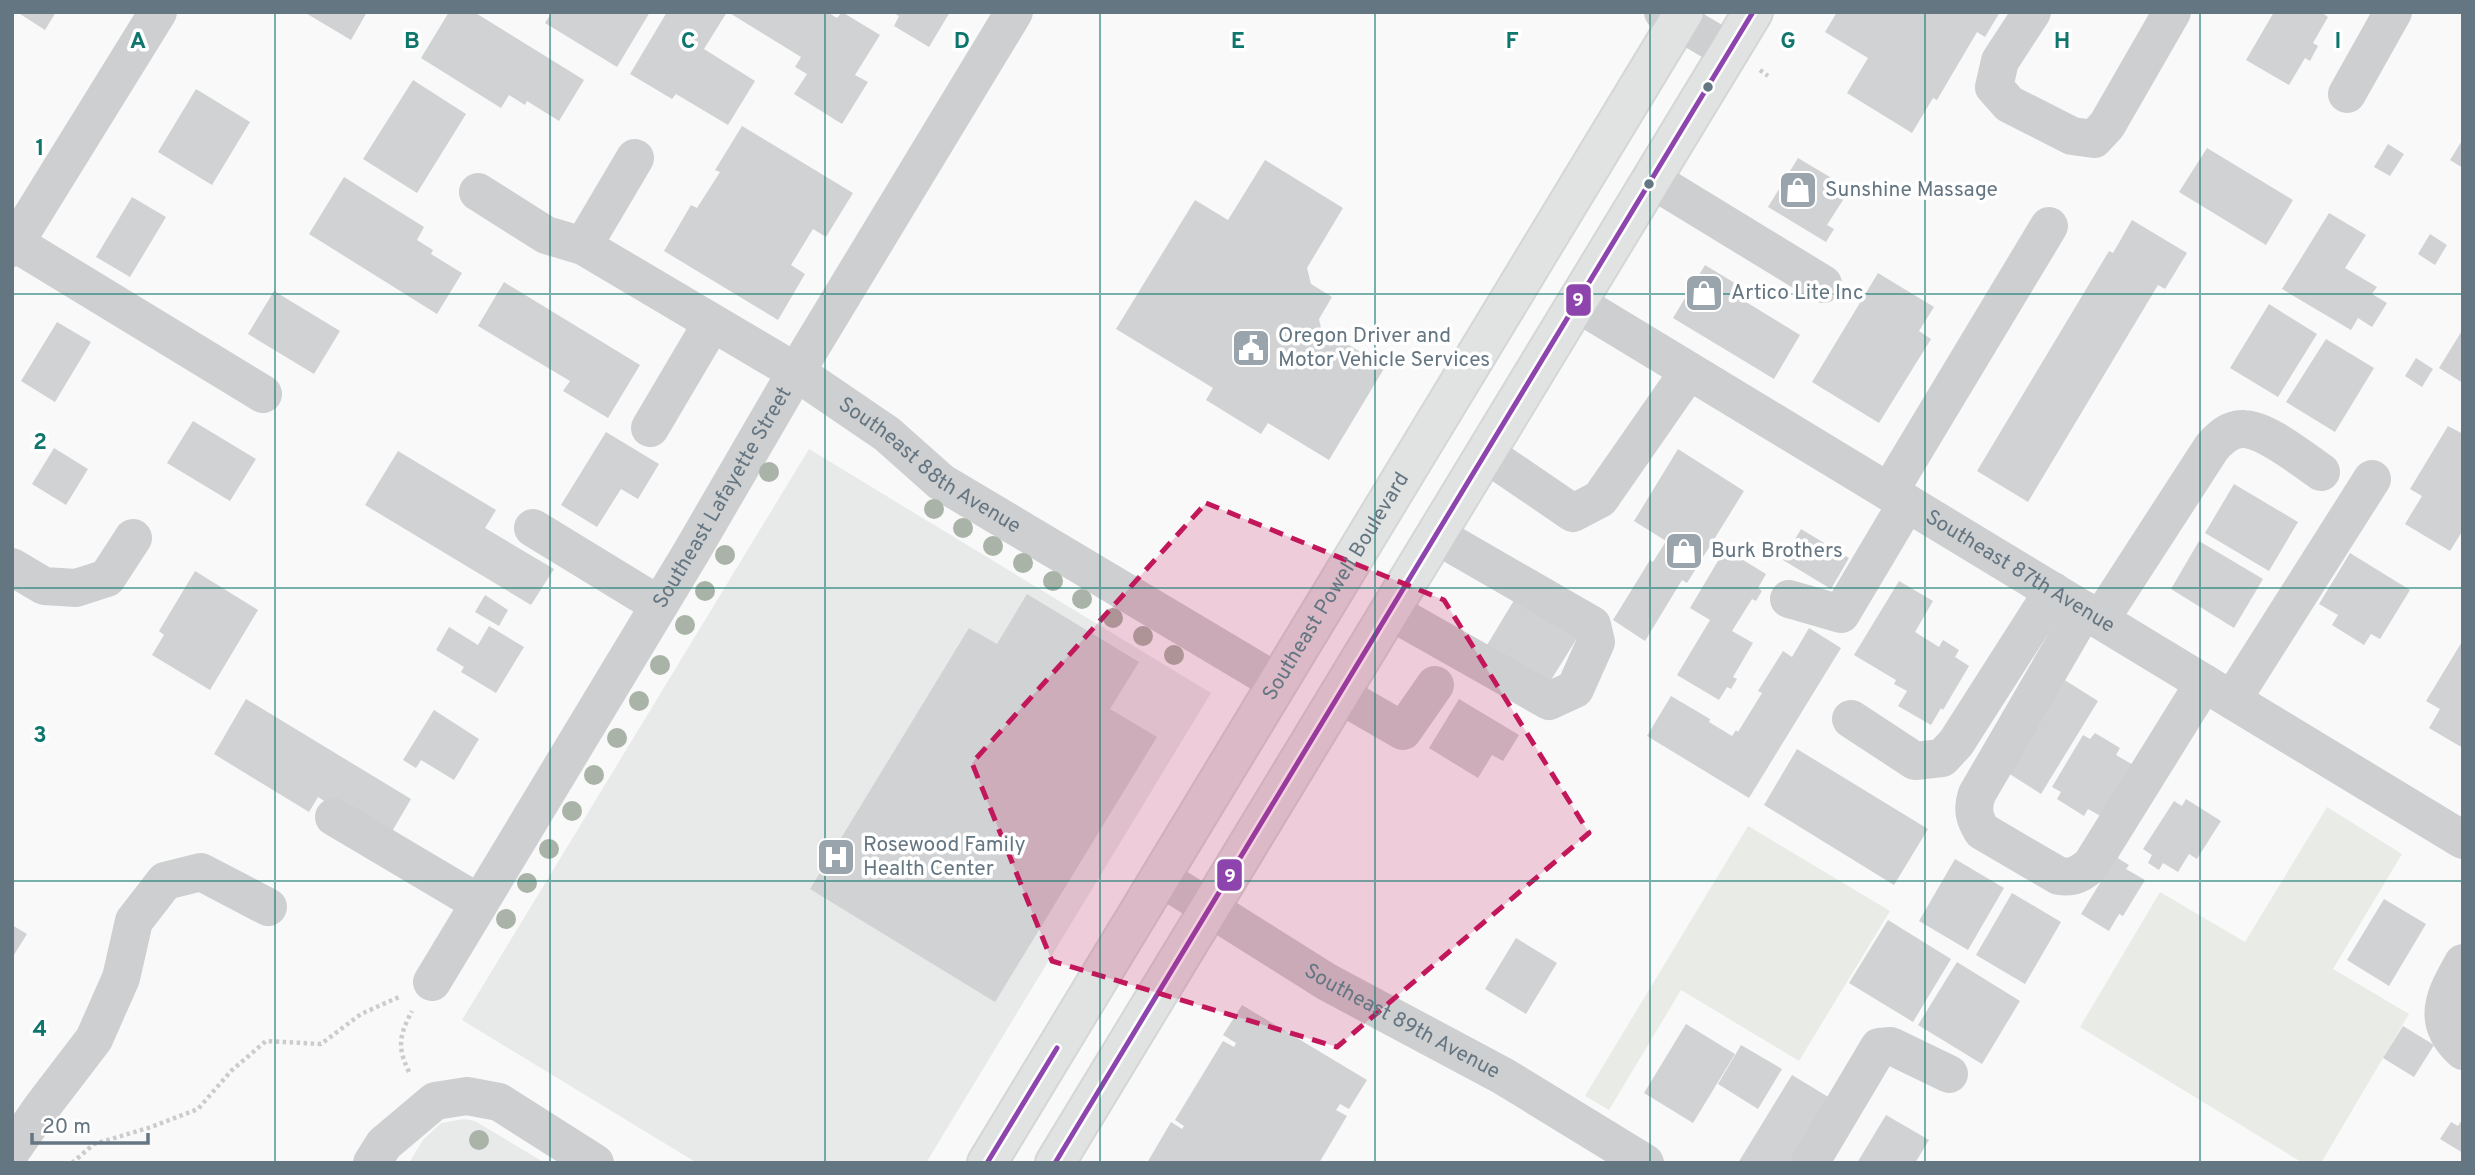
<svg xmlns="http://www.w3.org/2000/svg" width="2475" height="1175" font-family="Overpass,sans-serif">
<rect width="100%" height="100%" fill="#f9f9f9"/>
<path fill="#e8e9e9" d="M809 449 1211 693 926 1163H697L462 1020Z
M464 1119 475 1121 545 1163H409L423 1140 441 1123Z"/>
<path fill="#e8ebe6" d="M2327 807 2402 854 2333 969 2409 1014 2321 1163H2303L2080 1027 2160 892 2245 942Z
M1748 826 1890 911 1799 1061 1681 990 1609 1110 1585 1096Z"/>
<path fill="#d0d2d3" d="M17 12H56L45 30Z
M304 12H367L351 40Z
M449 12H474L584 80 559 121 527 101 525 105 509 95 501 108 421 58Z
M552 12H650L617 67 545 23Z
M667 12H727L704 49 755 81 728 125 676 94 672 99 630 74Z
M728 12H827L837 18 842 12 880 35 855 75 868 82 842 124 794 94 807 74 795 67 801 57Z
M892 12H950L929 47 894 26 899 16Z
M1837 12H2000L1985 37 1977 32 1937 100 1933 98 1912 133 1847 93 1868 58 1825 32Z
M2274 12H2321L2328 17 2313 43 2318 46 2310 61 2305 58 2289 85 2246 60Z
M413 80 466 114 417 193 363 159Z
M196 89 250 122 212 185 158 152Z
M742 126 853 193 826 237 813 229 791 265 805 274 778 320 664 251 691 205 697 208 720 172 715 170Z
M2463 139V168L2450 160Z
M2388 144 2404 154 2390 176 2374 167Z
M2207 148 2293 200 2266 245 2179 192Z
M1798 158 1850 189 1827 225 1834 229 1826 242 1768 207Z
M1265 160 1343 208 1307 268 1311 284 1332 297 1319 319 1321 328 1385 367 1329 460 1268 423 1261 434 1206 400 1213 388 1116 329 1195 200 1228 220Z
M344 177 424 227 417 240 433 250 431 254 462 273 437 314 309 234Z
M132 197 166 217 130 277 96 257Z
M2329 213 2366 235 2345 268 2377 287 2372 294 2387 303 2372 327 2358 318 2351 330 2282 289Z
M2132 220 2187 253 2165 289 2158 285 2028 502 1977 471 2109 251 2113 253Z
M2430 234 2447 245 2435 265 2418 254Z
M1705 265 1738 285 1733 294 1800 335 1774 379 1673 318Z
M1878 273 1934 307 1919 331 1931 339 1879 423 1812 382Z
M504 282 640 365 608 418 563 391 570 381 478 326Z
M274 291 340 331 314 374 248 334Z
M2269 304 2317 334 2278 397 2230 368Z
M57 322 91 342 55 402 21 381Z
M2463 329V383L2439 368Z
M2326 339 2374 368 2335 432 2286 402Z
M2416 358 2433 369 2422 387 2405 376Z
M193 421 256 459 230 501 167 463Z
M2448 426 2463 434V530L2450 551 2405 524 2422 496 2410 489Z
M606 432 659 464 638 499 621 489 597 527 561 505Z
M54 448 88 469 66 505 32 484Z
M1678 449 1744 491 1687 583 1682 580 1645 641 1613 620 1650 560 1653 562 1666 541 1634 521Z
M398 451 496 510 485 528 554 569 531 605 365 505Z
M2234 484 2298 522 2269 571 2205 533Z
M1801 529 1849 558 1831 589 1783 560Z
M2199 541 2263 579 2234 628 2171 589Z
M1725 549 1766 574 1758 588 1762 591 1756 601 1752 599 1732 631 1753 643 1733 677 1737 679 1731 689 1727 687 1719 700 1677 675 1710 620 1690 608Z
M2350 553 2410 590 2380 639 2371 634 2364 645 2332 625 2338 615 2319 604Z
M195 571 258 610 210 690 152 655 164 635 159 631Z
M1899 581 1933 601 1915 632 1939 647 1943 640 1959 650 1955 657 1969 666 1943 710 1941 708 1931 725 1898 706 1907 691 1894 684 1896 680 1854 655Z
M1027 594 1139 662 1110 709 1157 737 995 1002 810 889 969 628 997 644Z
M485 595 508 610 499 626 475 612Z
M1516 597 1579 635 1546 688 1484 650Z
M489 626 524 647 496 693 461 672 464 667 436 650 449 627 478 645Z
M1809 628 1841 648 1749 798 1647 736 1671 696 1710 719 1709 722 1732 736 1736 730 1738 732 1762 693 1758 691 1783 651 1792 657Z
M2463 640V748L2429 728 2440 709 2426 701Z
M2063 679 2098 701 2041 794 2005 771Z
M246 699 411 799 387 840 318 797 309 812 214 754Z
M1459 699 1519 735 1503 761 1492 755 1478 778 1429 748Z
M434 710 479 739 454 780 421 760 416 768 403 760Z
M2095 733 2120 748 2116 755 2135 766 2104 818 2088 809 2084 816 2057 799 2061 792 2052 787 2083 735 2090 739Z
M1797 749 1928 829 1894 885 1764 805Z
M2186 799 2221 821 2197 859 2189 854 2178 872 2163 863 2159 870 2148 863 2152 855 2143 849 2174 801 2182 806Z
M2116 857 2129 865 2126 869 2145 880 2123 916 2119 914 2109 931 2081 914Z
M1955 859 2004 888 1968 950 1919 921Z
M2012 893 2061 922 2025 984 1976 955Z
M2384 899 2426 924 2389 986 2347 960Z
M1888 920 1951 959 1913 1022 1849 983Z
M12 925 27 934 12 958Z
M1516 938 1557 963 1526 1014 1485 989Z
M1957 962 2020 1001 1982 1064 1918 1025Z
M1242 1005 1367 1080 1349 1109 1340 1104 1336 1110 1347 1116 1319 1163H1147L1171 1122 1182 1129 1184 1126 1175 1120 1223 1041 1234 1047 1236 1043 1223 1035Z
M1686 1024 1735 1054 1693 1123 1644 1093Z
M2403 1026 2434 1045 2414 1077 2383 1058Z
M1741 1045 1782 1069 1758 1109 1718 1084Z
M1792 1075 1830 1098 1790 1163H1738Z
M1886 1115 1929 1140 1915 1163H1857Z
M2463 1118V1153L2440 1139 2451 1122 2458 1126Z"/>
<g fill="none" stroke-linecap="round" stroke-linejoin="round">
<defs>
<g id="major">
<path id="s5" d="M987 1163 1684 12"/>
<path d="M1055 1163 1753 12"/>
</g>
</defs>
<use href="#major" stroke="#d5d6d7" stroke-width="42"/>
<path stroke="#cbcccd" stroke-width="4.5" stroke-dasharray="3.5 3.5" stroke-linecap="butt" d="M1760 70 1768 76
M409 1072C397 1047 399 1036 412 1011
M72 1163 94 1144 151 1127 198 1109 231 1071 266 1041 321 1044 361 1014 399 997"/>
<g stroke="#cecfd0" stroke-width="38">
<path d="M1663 12 1729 51"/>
<path d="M2032 12 2000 61 1994 87 2009 104 2072 136 2094 139 2107 125 2172 12"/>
<path d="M2347 94 2393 12"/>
<path d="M1651 179 1823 284"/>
<path id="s1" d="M478 192 546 235 583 246 796 372 887 434 941 482 1278 683"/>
<path d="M15 243 263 394"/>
<path d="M583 246 635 158"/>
<path d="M12 248 158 12"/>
<path id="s2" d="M1577 303 2463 840"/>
<path d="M650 428 712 323"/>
<path d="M1485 453 1573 513 1600 499 1689 371"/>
<path d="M1889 492 2049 226"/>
<path d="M533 528 659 605"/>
<path d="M12 567 44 586 76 588 107 578 133 538"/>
<path d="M1789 599 1841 614 1907 503"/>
<path d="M2084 610 1977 794C1972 809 1974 818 1982 831L2059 876C2074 878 2080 874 2091 865L2204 683"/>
<path d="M1390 611 1549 701 1575 689 1596 642 1592 625 1436 535"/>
<path d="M2100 620 2212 447C2220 438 2230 428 2244 429 2267 430 2302 459 2321 472"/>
<path d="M1339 694 1403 731 1435 685"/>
<path d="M2232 700 2372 479"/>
<path d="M1851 719 1915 761 1942 758 1956 743 2053 591"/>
<path d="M334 817 479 903"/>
<path id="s3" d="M1160 877 1327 982 1503 1076 1645 1163"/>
<path d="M2463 963C2445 995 2430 1021 2463 1051"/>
<path id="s4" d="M432 982 692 551 796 372 1014 12"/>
<path d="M12 1150 42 1107 94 1039 121 978 134 921 165 881 201 872 268 907"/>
<path d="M372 1163 384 1144 435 1101 467 1096 499 1102 595 1163"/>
<path d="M1810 1163 1879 1047 1891 1046 1949 1074"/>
</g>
<use href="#major" stroke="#e1e2e2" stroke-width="38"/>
<defs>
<path id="bus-1" d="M987 1163 1057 1048
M1055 1163 1753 12"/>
</defs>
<use href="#bus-1" stroke="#fff" stroke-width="10"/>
<use href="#bus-1" stroke="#8e44ad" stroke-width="5"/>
</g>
<g fill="#a9b3a7">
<circle cx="769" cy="472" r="10"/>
<circle cx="934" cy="509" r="10"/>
<circle cx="963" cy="528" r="10"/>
<circle cx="993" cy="546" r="10"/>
<circle cx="725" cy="555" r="10"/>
<circle cx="1023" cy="563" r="10"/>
<circle cx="1053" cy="581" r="10"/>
<circle cx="705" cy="591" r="10"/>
<circle cx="1082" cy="599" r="10"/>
<circle cx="1113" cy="618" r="10"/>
<circle cx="685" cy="625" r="10"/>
<circle cx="1143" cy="636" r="10"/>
<circle cx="1174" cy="655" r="10"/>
<circle cx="660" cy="665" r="10"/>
<circle cx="639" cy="701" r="10"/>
<circle cx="617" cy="738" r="10"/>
<circle cx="594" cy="775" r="10"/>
<circle cx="572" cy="811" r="10"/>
<circle cx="549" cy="849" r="10"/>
<circle cx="527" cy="883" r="10"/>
<circle cx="506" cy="919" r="10"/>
<circle cx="479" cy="1140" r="10"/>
</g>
<path fill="#c2185b" fill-opacity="0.2" stroke="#c2185b" stroke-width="5" stroke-dasharray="14 9" stroke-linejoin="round" d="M1206 503 1444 600 1589 833 1337 1047 1052 961 972 763Z"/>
<path fill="none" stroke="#0f766e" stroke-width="2" stroke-opacity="0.55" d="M275 12V1163M550 12V1163M825 12V1163M1100 12V1163M1375 12V1163M1650 12V1163M1925 12V1163M2200 12V1163M12 294H2463M12 588H2463M12 881H2463"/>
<defs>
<symbol id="shop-square" viewBox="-11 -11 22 22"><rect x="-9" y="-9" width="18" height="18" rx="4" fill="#99a4ac" stroke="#fff"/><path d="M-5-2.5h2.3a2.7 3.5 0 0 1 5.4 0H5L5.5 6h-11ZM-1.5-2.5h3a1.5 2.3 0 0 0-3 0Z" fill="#fff"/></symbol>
<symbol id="civic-square" viewBox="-11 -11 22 22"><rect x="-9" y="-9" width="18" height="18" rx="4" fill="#99a4ac" stroke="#fff"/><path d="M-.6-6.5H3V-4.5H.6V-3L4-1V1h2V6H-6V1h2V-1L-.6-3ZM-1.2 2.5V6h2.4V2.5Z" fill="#fff"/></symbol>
<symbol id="hospital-square" viewBox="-11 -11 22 22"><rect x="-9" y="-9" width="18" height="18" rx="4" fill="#99a4ac" stroke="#fff"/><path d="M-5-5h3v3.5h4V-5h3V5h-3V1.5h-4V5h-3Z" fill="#fff"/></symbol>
</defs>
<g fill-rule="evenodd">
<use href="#shop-square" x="1776" y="168" width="44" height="44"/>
<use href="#shop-square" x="1682" y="271" width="44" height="44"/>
<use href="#civic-square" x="1229" y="326" width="44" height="44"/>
<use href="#shop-square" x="1662" y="529" width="44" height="44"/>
<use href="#hospital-square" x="814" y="835" width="44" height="44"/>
</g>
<g fill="#657683" stroke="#fff" stroke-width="2.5">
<circle cx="1708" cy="87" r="6"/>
<circle cx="1649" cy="184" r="6"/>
</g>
<g text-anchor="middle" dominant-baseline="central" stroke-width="7" stroke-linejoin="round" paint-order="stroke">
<g font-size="21" fill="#657683" stroke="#fff" text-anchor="start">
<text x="1825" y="190">Sunshine Massage</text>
<text x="1731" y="293">Artico Lite Inc</text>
<text x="1278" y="336">Oregon Driver and<tspan x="1278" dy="24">Motor Vehicle Services</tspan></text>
<text x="1711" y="551">Burk Brothers</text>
<text x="863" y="845">Rosewood Family<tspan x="863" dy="24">Health Center</tspan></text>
</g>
<g font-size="21" fill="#657683" stroke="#fff">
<text stroke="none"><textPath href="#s1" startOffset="530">Southeast 88th Avenue</textPath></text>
<text stroke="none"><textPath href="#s4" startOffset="565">Southeast Lafayette Street</textPath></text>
<text stroke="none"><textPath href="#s2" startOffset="518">Southeast 87th Avenue</textPath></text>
<text stroke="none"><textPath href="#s5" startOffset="674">Southeast Powell Boulevard</textPath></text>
<text stroke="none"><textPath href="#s3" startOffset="282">Southeast 89th Avenue</textPath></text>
</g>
</g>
<g font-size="23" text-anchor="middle" font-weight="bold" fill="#0f766e" stroke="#fff" stroke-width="7" stroke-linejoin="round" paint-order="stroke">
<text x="138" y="48">A</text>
<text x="412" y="48">B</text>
<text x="688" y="48">C</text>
<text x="962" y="48">D</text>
<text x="1238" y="48">E</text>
<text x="1512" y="48">F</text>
<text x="1788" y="48">G</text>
<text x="2062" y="48">H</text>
<text x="2338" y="48">I</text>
<text x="40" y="155">1</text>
<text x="40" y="449">2</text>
<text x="40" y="742">3</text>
<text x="40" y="1036">4</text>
</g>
<g stroke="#fff" stroke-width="2.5">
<rect x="1565" y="283" width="27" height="34" rx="7" fill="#8e44ad"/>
<rect x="1216" y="858" width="27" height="34" rx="7" fill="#8e44ad"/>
</g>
<g font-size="19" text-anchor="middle" font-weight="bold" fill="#fff">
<text x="1578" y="306">9</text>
<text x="1230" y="882">9</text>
</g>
<rect width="2475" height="1175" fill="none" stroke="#657683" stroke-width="28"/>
<path d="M32 1133v10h116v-10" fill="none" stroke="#657683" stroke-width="3.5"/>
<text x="42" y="1133" font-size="21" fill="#657683" stroke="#ffffff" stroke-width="5" paint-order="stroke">20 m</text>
</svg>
